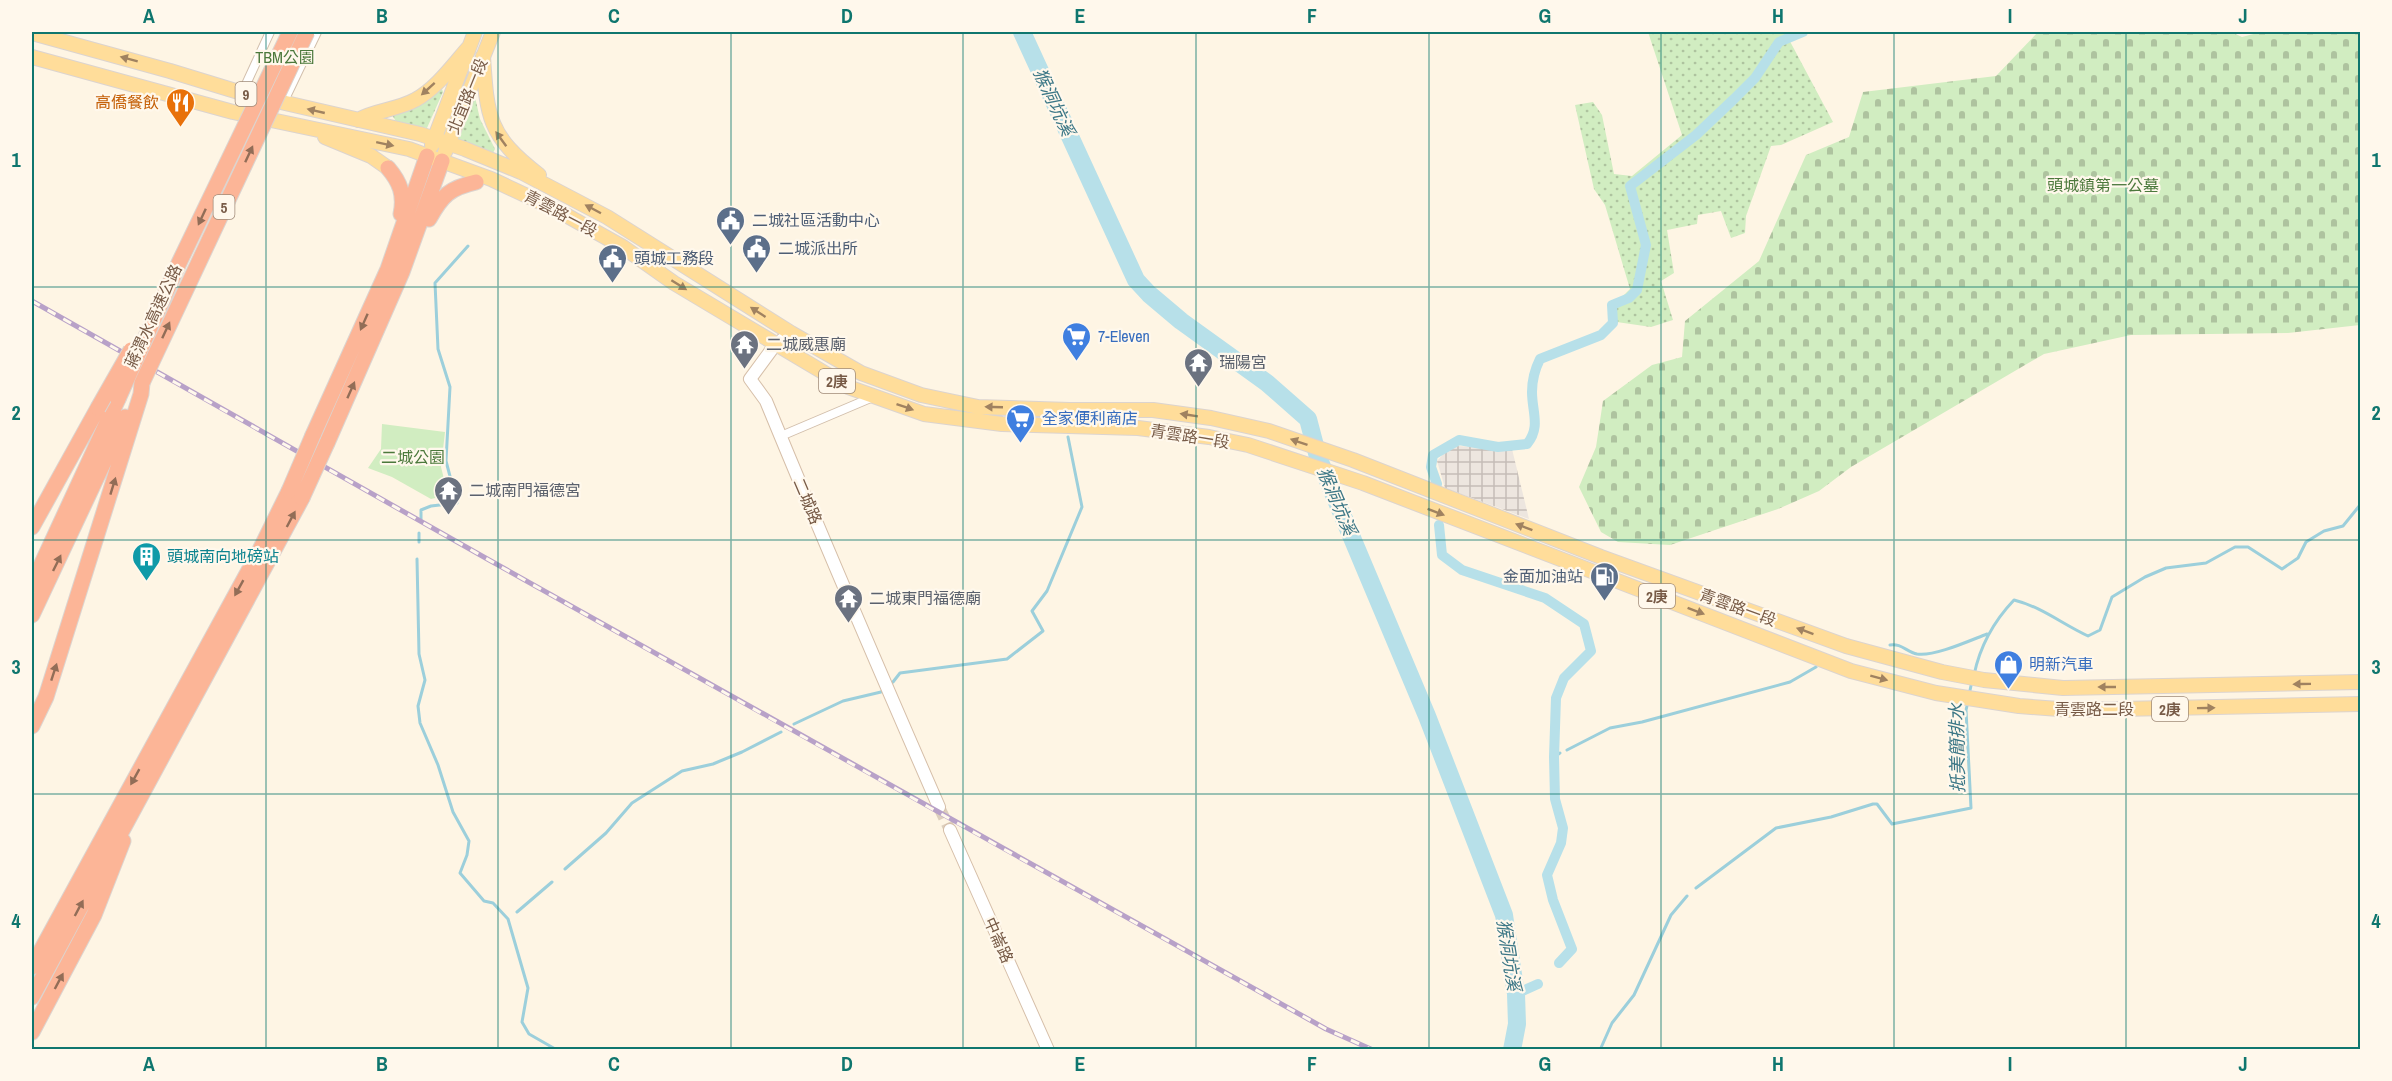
<svg xmlns="http://www.w3.org/2000/svg" width="2392" height="1081" font-family="'Archivo Narrow','Noto Sans TC',sans-serif">
<defs>
<pattern id="industrial-grid" width="8" height="8" patternUnits="userSpaceOnUse" patternTransform="scale(1.5)"><rect width="8" height="8" fill="#ede6df"/><path d="M0 4h8M4 0v8" fill="none" stroke="#c5bdb7"/></pattern>
<pattern id="grass-dots" width="8" height="8" patternUnits="userSpaceOnUse" patternTransform="scale(1.5)"><rect width="8" height="8" fill="#d1edc1"/><path d="M2 2h.1M6 6h.1" fill="none" stroke="#aec39f" stroke-width="1.8" stroke-linecap="round"/></pattern>
<pattern id="cemetery-stones" width="16" height="16" patternUnits="userSpaceOnUse" patternTransform="scale(1.5)"><rect width="16" height="16" fill="#d1edc1"/><path d="M2 7V4a2 2 0 0 1 4 0v3zM10 15v-3a2 2 0 0 1 4 0v3z" fill="#aec39f"/></pattern>
</defs>
<rect width="100%" height="100%" fill="#fef5e4"/>
<path fill="url(#industrial-grid)" d="M1457 446 1512 449 1529 519 1445 488 1437 461 1447 450Z"/>
<path fill="url(#grass-dots)" d="M1648 32H1785L1833 122 1781 145 1771 146 1746 216 1745 233 1731 238 1721 211 1698 215 1697 224 1667 230 1674 273 1661 281 1673 320 1651 327 1610 321 1612 307 1630 289 1605 205 1594 189 1575 105 1593 102 1602 115 1614 174 1632 176 1682 135Z
M442 89 443 92 427 128 397 123 392 115Z
M475 97 480 119 495 149 493 153 456 138 473 98Z"/>
<path fill="url(#cemetery-stones)" d="M2038 32H2231L2242 37 2261 32H2360V325L2288 333 2131 335 2044 354 1851 467 1819 491 1778 509 1670 545 1618 542 1601 532 1579 487 1596 447 1603 401 1652 365 1682 357 1685 321 1759 261 1806 155 1849 137 1863 92 1996 76Z"/>
<path fill="#d1edc1" d="M382 424 445 432 441 467 448 495 431 499 392 477 368 468 381 449Z"/>
<g fill="none" stroke-linecap="round" stroke-linejoin="round">
<path stroke="#9ccfdb" stroke-width="3" d="M421 519V510L431 506 457 503 446 461 450 387 438 349 435 283 468 246
M419 542V533
M417 559 419 654 425 680 418 706 420 723 438 765 453 812 469 841 467 855 460 873 484 901 493 903 508 919 528 988 522 1022 529 1034 557 1050
M1890 645C1901 643 1907 652 1917 654 1934 657 1971 640 1987 634
M1974 675C1980 646 1994 621 2014 600 2042 607 2062 624 2088 636L2100 630 2112 597 2145 577 2166 568 2206 563 2235 547H2248L2282 569 2298 558 2306 542 2324 531 2343 526 2360 505
M893 682 900 673 1007 659 1043 631 1032 611 1047 591 1082 507 1068 437
M1969 695 1972 681
M794 724 843 701 881 692 884 689
M1567 750 1610 728 1642 722 1790 682 1816 667
M1554 757 1560 753
M565 869 606 833 632 803 682 771 713 764 742 752 781 732
M1696 888 1776 828 1831 817 1873 804H1877L1892 824 1971 808 1966 710 1968 702
M517 912 552 882
M1600 1050 1612 1023 1634 995 1671 915 1687 896"/>
<path stroke="#b7e0e9" stroke-width="10" d="M1437 484 1431 467 1433 455 1459 440 1498 447 1527 444C1541 427 1532 412 1532 392 1532 380 1535 369 1540 359L1601 335 1613 323 1612 305 1629 298 1637 290 1646 245 1630 186 1696 135 1734 99 1755 78 1779 42 1803 32
M1439 525 1442 555 1462 570 1545 598 1584 624 1591 651 1564 678 1556 698 1554 757 1555 799 1563 828 1561 843 1547 875 1553 900 1572 949 1559 963
M1516 994 1538 984"/>
<path stroke="#b7e0e9" stroke-width="18" d="M1022 32 1136 280 1149 294 1181 321 1267 383 1308 419 1318 457 1427 716 1504 915 1516 994 1517 1024 1512 1050"/>
<path stroke="#dccebd" stroke-width="12" stroke-dasharray="12 6" stroke-linecap="butt" d="M939 807 950 830"/>
<defs>
<path id="street" d="M242 93 270 32
M283 103 317 32
M781 436 873 397"/>
<path id="secondary" d="M791 333 775 345 750 379 766 401C822 537 880 672 939 807
M950 830 1048 1050"/>
<path id="primary" d="M32 33 170 71 242 93 420 134 465 149 521 172 607 217 791 333 861 373 921 395 978 407 1070 410H1153L1211 418 1269 431 1353 460 1601 557 1846 646 1942 672 1984 680 2063 688 2360 682
M483 56C487 117 488 136 539 175
M32 57 233 112 409 149 491 179 555 209 623 247 674 283 848 387 924 414 1002 424 1138 428 1209 437 1248 445 1363 483 1851 671 1936 693 2019 706 2072 710 2360 704
M358 120C375 110 397 110 415 100 436 89 453 65 469 47
M325 137 371 156 388 168
M432 145 475 32
M445 152 493 32"/>
<path id="highway" d="M388 168C400 182 405 195 401 214
M429 219C442 195 450 188 476 182
M313 435 388 269 427 156
M327 443 402 272 442 161
M32 527 98 408
M32 585 118 399
M32 615 125 417
M32 726 46 697 141 394 142 383
M32 967 259 552 289 491
M32 997 302 498
M32 1032 94 915 123 841"/>
</defs>
<use href="#street" stroke="#d2bfac" stroke-width="10"/>
<use href="#secondary" stroke="#d6bfa9" stroke-width="14"/>
<use href="#primary" stroke="#dcd4cf" stroke-width="16"/>
<use href="#highway" stroke="#dcd4cf" stroke-width="17"/>
<use href="#street" stroke="#fff" stroke-width="8"/>
<use href="#secondary" stroke="#fff" stroke-width="12"/>
<use href="#primary" stroke="#ffdd9a" stroke-width="14"/>
<use href="#highway" stroke="#fcb597" stroke-width="15"/>
<defs>
<path id="rail" d="M32 301C462 546 894 788 1326 1029L1373 1050"/>
</defs>
<use href="#rail" stroke="#b8a1c8" stroke-width="5"/>
<use href="#rail" stroke="#fff8ec" stroke-width="3" stroke-dasharray="9" stroke-linecap="butt"/>
<defs>
<path id="highway-bridge" d="M142 383 307 32
M118 399 179 263 290 32
M98 408 131 350
M289 491 313 435
M302 498 327 443"/>
</defs>
<use href="#highway-bridge" stroke="#dcd4cf" stroke-width="17" stroke-linecap="butt"/>
<use href="#highway-bridge" stroke="#fcb597" stroke-width="15"/>
</g>
<defs><path id="oneway-solid" d="M-6-.8H1V-3.2L6.5 0L1 3.2V.8H-6Z" transform="scale(1.5)"/></defs>
<g fill="#a08260">
<use href="#oneway-solid" transform="translate(129 59) rotate(-165)"/>
<use href="#oneway-solid" transform="translate(428 89) rotate(138)"/>
<use href="#oneway-solid" transform="translate(316 111) rotate(-167)"/>
<use href="#oneway-solid" transform="translate(501 139) rotate(-126)"/>
<use href="#oneway-solid" transform="translate(385 144) rotate(12)"/>
<use href="#oneway-solid" transform="translate(593 209) rotate(-152)"/>
<use href="#oneway-solid" transform="translate(679 285) rotate(32)"/>
<use href="#oneway-solid" transform="translate(758 312) rotate(-147)"/>
<use href="#oneway-solid" transform="translate(905 407) rotate(19)"/>
<use href="#oneway-solid" transform="translate(994 407) rotate(-178)"/>
<use href="#oneway-solid" transform="translate(1189 415) rotate(-171)"/>
<use href="#oneway-solid" transform="translate(1299 442) rotate(-161)"/>
<use href="#oneway-solid" transform="translate(1436 512) rotate(21)"/>
<use href="#oneway-solid" transform="translate(1524 527) rotate(-159)"/>
<use href="#oneway-solid" transform="translate(1696 611) rotate(21)"/>
<use href="#oneway-solid" transform="translate(1805 631) rotate(-160)"/>
<use href="#oneway-solid" transform="translate(1879 678) rotate(15)"/>
<use href="#oneway-solid" transform="translate(2302 684) rotate(179)"/>
<use href="#oneway-solid" transform="translate(2107 687) rotate(180)"/>
<use href="#oneway-solid" transform="translate(2206 708) rotate(-1)"/>
</g>
<g fill="#926d57">
<use href="#oneway-solid" transform="translate(249 154) rotate(-65)"/>
<use href="#oneway-solid" transform="translate(202 217) rotate(115)"/>
<use href="#oneway-solid" transform="translate(364 322) rotate(114)"/>
<use href="#oneway-solid" transform="translate(166 330) rotate(-65)"/>
<use href="#oneway-solid" transform="translate(351 390) rotate(-66)"/>
<use href="#oneway-solid" transform="translate(113 486) rotate(-73)"/>
<use href="#oneway-solid" transform="translate(291 519) rotate(-62)"/>
<use href="#oneway-solid" transform="translate(57 563) rotate(-64)"/>
<use href="#oneway-solid" transform="translate(239 588) rotate(119)"/>
<use href="#oneway-solid" transform="translate(54 672) rotate(-72)"/>
<use href="#oneway-solid" transform="translate(135 777) rotate(119)"/>
<use href="#oneway-solid" transform="translate(79 908) rotate(-62)"/>
<use href="#oneway-solid" transform="translate(59 981) rotate(-62)"/>
</g>
<path fill="none" stroke="#0f766e" stroke-width="1.5" stroke-opacity="0.55" d="M266 32V1050M498 32V1050M731 32V1050M963 32V1050M1196 32V1050M1429 32V1050M1661 32V1050M1894 32V1050M2126 32V1050M32 287H2360M32 540H2360M32 794H2360"/>
<defs>
<symbol id="restaurant-pin" viewBox="-11 -11 22 30"><path d="M0 17L-7.5 6A9.5 9.5 0 1 1 7.5 6Z" fill="#e8710a" stroke="#fff8ec"/><path d="M-5-6h1v4h1v-4h1v4h1v-4h1v5L-1.5 .5V6h-2V.5L-5-1ZM5-6V6H3V1.5H1.5Q1.5-4 5-6Z" fill="#fff"/></symbol>
<symbol id="civic-pin" viewBox="-11 -11 22 30"><path d="M0 17L-7.5 6A9.5 9.5 0 1 1 7.5 6Z" fill="#5c6f8a" stroke="#fff8ec"/><path d="M-.6-6.5H3V-4.5H.6V-3L4-1V1h2V6H-6V1h2V-1L-.6-3ZM-1.2 2.5V6h2.4V2.5Z" fill="#fff"/></symbol>
<symbol id="supermarket-pin" viewBox="-11 -11 22 30"><path d="M0 17L-7.5 6A9.5 9.5 0 1 1 7.5 6Z" fill="#3f7fe0" stroke="#fff8ec"/><path d="M-6-5.5h2.5l.6 2H6L4.5 2H-2.5L-4.4-4H-6ZM-1.5 3.2a1.3 1.3 0 1 0 .1 0ZM3 3.2a1.3 1.3 0 1 0 .1 0Z" fill="#fff"/></symbol>
<symbol id="temple-pin" viewBox="-11 -11 22 30"><path d="M0 17L-7.5 6A9.5 9.5 0 1 1 7.5 6Z" fill="#6b7280" stroke="#fff8ec"/><path d="M0-6L5-2H3V0L6.5 2.5H4V6H1.5V3h-3V6H-4V2.5H-6.5L-3 0V-2H-5Z" fill="#fff"/></symbol>
<symbol id="building-pin" viewBox="-11 -11 22 30"><path d="M0 17L-7.5 6A9.5 9.5 0 1 1 7.5 6Z" fill="#0f9aa8" stroke="#fff8ec"/><path d="M-4-6H4V6H1V3H-1V6H-4ZM-2.5-4.3h1.7v1.8h-1.7ZM.8-4.3h1.7v1.8H.8ZM-2.5-1h1.7V.8h-1.7ZM.8-1h1.7V.8H.8Z" fill="#fff"/></symbol>
<symbol id="fuel-pin" viewBox="-11 -11 22 30"><path d="M0 17L-7.5 6A9.5 9.5 0 1 1 7.5 6Z" fill="#5c6f8a" stroke="#fff8ec"/><path d="M-5.5-6h7V0h2V4h1.3V-2.5L3-4.5l.8-.8L6-3V5H2.5V1h-1V6h-7ZM-4.2-4.7v3.2H.2V-4.7Z" fill="#fff"/></symbol>
<symbol id="shop-pin" viewBox="-11 -11 22 30"><path d="M0 17L-7.5 6A9.5 9.5 0 1 1 7.5 6Z" fill="#3f7fe0" stroke="#fff8ec"/><path d="M-5-2.5h2.3a2.7 3.5 0 0 1 5.4 0H5L5.5 6h-11ZM-1.5-2.5h3a1.5 2.3 0 0 0-3 0Z" fill="#fff"/></symbol>
</defs>
<g fill-rule="evenodd">
<use href="#restaurant-pin" x="164" y="86" width="33" height="45"/>
<use href="#civic-pin" x="714" y="204" width="33" height="45"/>
<use href="#civic-pin" x="740" y="232" width="33" height="45"/>
<use href="#civic-pin" x="596" y="242" width="33" height="45"/>
<use href="#supermarket-pin" x="1060" y="320" width="33" height="45"/>
<use href="#temple-pin" x="728" y="328" width="33" height="45"/>
<use href="#temple-pin" x="1182" y="346" width="33" height="45"/>
<use href="#supermarket-pin" x="1004" y="402" width="33" height="45"/>
<use href="#temple-pin" x="432" y="474" width="33" height="45"/>
<use href="#building-pin" x="130" y="540" width="33" height="45"/>
<use href="#fuel-pin" x="1588" y="560" width="33" height="45"/>
<use href="#temple-pin" x="832" y="582" width="33" height="45"/>
<use href="#shop-pin" x="1992" y="648" width="33" height="45"/>
</g>
<g text-anchor="middle" dominant-baseline="central" stroke-width="4.5" stroke-linejoin="round" paint-order="stroke">
<g fill="#fff8ec" stroke="#a08a78" stroke-width="1.5">
<rect x="235.5" y="82" width="21" height="24" rx="4.5"/>
<rect x="213.5" y="195" width="21" height="24" rx="4.5"/>
<rect x="819" y="369" width="36" height="24" rx="4.5"/>
<rect x="1639" y="584" width="36" height="24" rx="4.5"/>
<rect x="2152" y="697" width="36" height="24" rx="4.5"/>
</g>
<g font-size="15" font-weight="bold" fill="#785b47">
<text x="246" y="94">9</text>
<text x="224" y="207">5</text>
<text x="837" y="381">2庚</text>
<text x="1657" y="596">2庚</text>
<text x="2170" y="709">2庚</text>
</g>
<g font-size="16" fill="#4c793c" stroke="#fff8ec">
<text x="285" y="57">TBM公園</text>
<text x="2103" y="185">頭城鎮第一公墓</text>
<text x="413" y="457">二城公園</text>
</g>
<g font-size="16" fill="#785b47" stroke="#fff8ec">
<text transform="translate(467 96) rotate(-68)">北宜路一段</text>
<text transform="translate(561 213) rotate(28)">青雲路一段</text>
<text transform="translate(153 316) rotate(-65)">蔣渭水高速公路</text>
<text transform="translate(1190 436) rotate(9)">青雲路一段</text>
<text transform="translate(808 501) rotate(67)">二城路</text>
<text transform="translate(1738 607) rotate(20)">青雲路一段</text>
<text x="2094" y="709">青雲路二段</text>
<text transform="translate(999 940) rotate(66)">中崙路</text>
</g>
<g font-size="16" fill="#c56008" stroke="#fff8ec" text-anchor="end">
<text x="159" y="102">高僑餐飲</text>
</g>
<g font-size="16" fill="#4e5e75" stroke="#fff8ec" text-anchor="start">
<text x="752" y="220">二城社區活動中心</text>
<text x="778" y="248">二城派出所</text>
<text x="634" y="258">頭城工務段</text>
<text x="1583" y="576" text-anchor="end">金面加油站</text>
</g>
<g font-size="16" fill="#366cbe" stroke="#fff8ec" text-anchor="start">
<text x="1098" y="336">7-Eleven</text>
<text x="1042" y="418">全家便利商店</text>
<text x="2029" y="664">明新汽車</text>
</g>
<g font-size="16" fill="#5b616d" stroke="#fff8ec" text-anchor="start">
<text x="766" y="344">二城威惠廟</text>
<text x="1219" y="362">瑞陽宮</text>
<text x="469" y="490">二城南門福德宮</text>
<text x="869" y="598">二城東門福德廟</text>
</g>
<g font-size="16" fill="#0d838f" stroke="#fff8ec" text-anchor="start">
<text x="167" y="556">頭城南向地磅站</text>
</g>
<g font-size="18" font-style="italic" fill="#3c7786" stroke="#fff8ec">
<text transform="translate(1054 102) rotate(65)">猴洞坑溪</text>
<text transform="translate(1337 501) rotate(67)">猴洞坑溪</text>
<text transform="translate(1957 748) rotate(-91)">抵美簡排水</text>
<text transform="translate(1509 955) rotate(81)">猴洞坑溪</text>
</g>
</g>
<rect width="2392" height="1081" fill="none" stroke="#fff8ec" stroke-width="66"/>
<rect x="33" y="33" width="2326" height="1015" fill="none" stroke="#0f766e" stroke-width="2"/>
<g font-size="20" text-anchor="middle" font-weight="bold" fill="#0f766e">
<text x="149" y="23">A</text>
<text x="382" y="23">B</text>
<text x="614" y="23">C</text>
<text x="847" y="23">D</text>
<text x="1080" y="23">E</text>
<text x="1312" y="23">F</text>
<text x="1545" y="23">G</text>
<text x="1778" y="23">H</text>
<text x="2010" y="23">I</text>
<text x="2243" y="23">J</text>
<text x="16" y="167">1</text>
<text x="2376" y="167">1</text>
<text x="16" y="420">2</text>
<text x="2376" y="420">2</text>
<text x="16" y="674">3</text>
<text x="2376" y="674">3</text>
<text x="16" y="928">4</text>
<text x="2376" y="928">4</text>
<text x="149" y="1071">A</text>
<text x="382" y="1071">B</text>
<text x="614" y="1071">C</text>
<text x="847" y="1071">D</text>
<text x="1080" y="1071">E</text>
<text x="1312" y="1071">F</text>
<text x="1545" y="1071">G</text>
<text x="1778" y="1071">H</text>
<text x="2010" y="1071">I</text>
<text x="2243" y="1071">J</text>
</g>
</svg>
